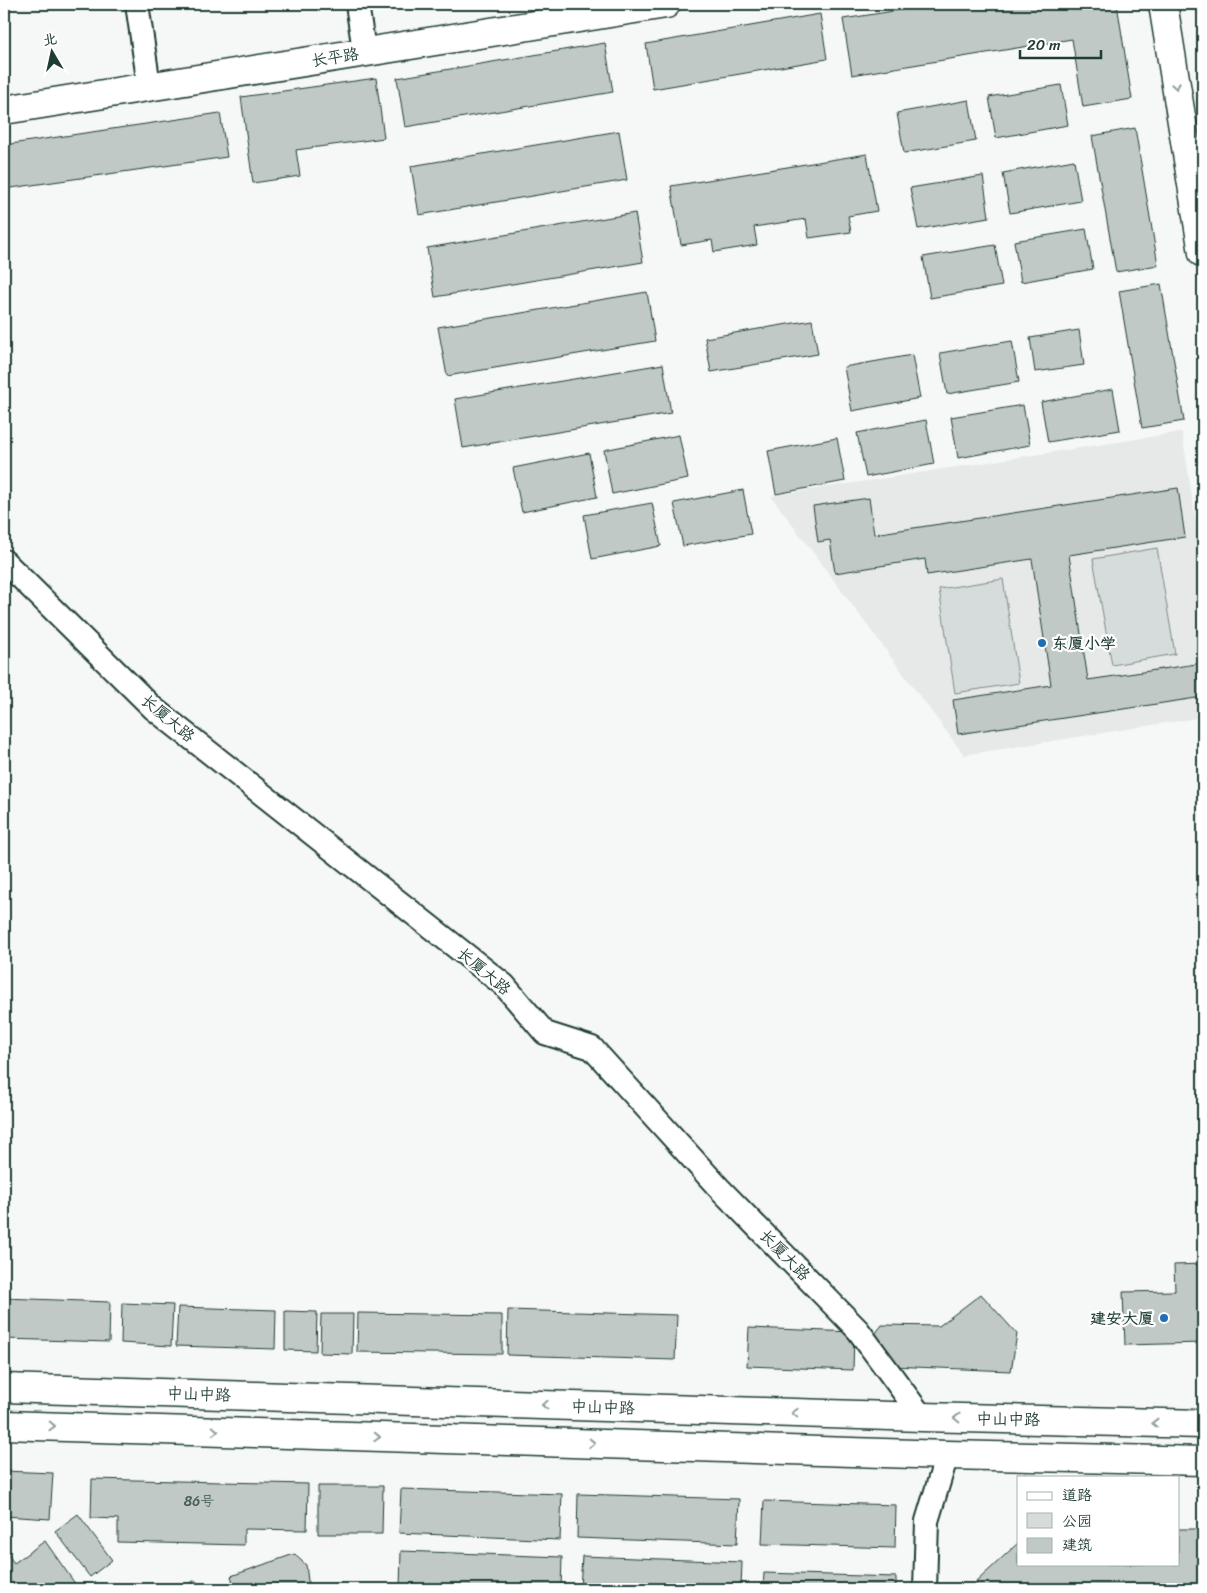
<svg xmlns="http://www.w3.org/2000/svg" width="1207" height="1593" font-family="Sriracha,'LXGW WenKai TC',sans-serif">
<rect width="100%" height="100%" fill="#f6f7f7"/>
<filter id="ink" filterUnits="userSpaceOnUse"><feTurbulence type="fractalNoise" baseFrequency=".02" numOctaves="2"/><feDisplacementMap in="SourceGraphic" scale="10" xChannelSelector="R" yChannelSelector="G"/><feConvolveMatrix kernelMatrix="1 2 1 2 8 2 1 2 1" color-interpolation-filters="sRGB"/></filter>
<g filter="url(#ink)">
<path fill="#e6e9e8" d="M1182 432 1203 569V717L964 755 771 496Z"/>
<path fill="#d6dcdb" stroke="#7a8c88" d="M1157 548 1175 654 1112 665 1093 559Z
M1003 579 1019 683 955 693 939 589Z"/>
<path fill="#c0c9c6" stroke="#1f3d34" d="M938 4H1117L1132 99 1083 107 1072 39 852 75 843 19Z
M820 14 827 59 653 89 646 44Z
M605 43 613 92 405 127 397 78Z
M376 78 384 138 296 150 300 176 253 183 241 97Z
M1061 85 1068 125 996 138 989 97Z
M969 100 976 141 904 153 897 113Z
M220 113 227 157 4 189V145Z
M1135 128 1158 265 1116 272 1092 136Z
M619 131 627 180 419 215 411 166Z
M867 154 877 211 848 216 851 232 809 238 806 219 754 227 757 245 714 252 712 240 681 245 671 186Z
M1074 160 1081 201 1010 213 1003 173Z
M983 176 989 217 918 229 910 188Z
M635 213 643 262 435 297 427 248Z
M1086 229 1093 269 1021 282 1014 241Z
M995 245 1002 286 930 298 923 257Z
M1161 284 1184 421 1142 428 1119 291Z
M647 292 655 341 447 376 438 327Z
M812 320 818 354 711 372 705 338Z
M1079 330 1084 365 1035 372 1030 338Z
M1012 341 1019 382 947 394 940 353Z
M912 355 920 398 852 411 844 367Z
M663 364 671 413 463 448 455 399Z
M1113 389 1120 430 1048 442 1041 402Z
M1023 405 1030 445 958 458 951 417Z
M926 420 934 464 866 477 857 433Z
M679 435 688 479 612 494 604 450Z
M837 438 845 481 776 494 768 451Z
M589 453 597 497 522 512 513 468Z
M1178 488 1185 537 1069 555 1088 680 1203 663V697L958 734 953 700 1051 685 1032 559 927 575 925 559 835 573 830 540 818 542 813 506 869 498 874 534Z
M743 490 751 534 683 546 674 503Z
M652 503 661 546 592 559 584 515Z
M1203 1264V1343L1125 1345 1123 1292 1175 1291 1174 1265Z
M981 1294 1017 1334 1011 1371 890 1366 875 1334 882 1325 939 1326Z
M4 1298 110 1302 109 1342 4 1339Z
M122 1303 173 1305 171 1346 121 1343Z
M178 1307 276 1310 275 1349 176 1346Z
M508 1310 677 1315 675 1360 507 1355Z
M285 1311 317 1312 316 1351 285 1350Z
M358 1313 502 1315V1354L357 1352Z
M321 1314H353L352 1354 320 1353Z
M749 1328 854 1332 853 1370 747 1366Z
M4 1471 53 1473 50 1519 4 1516Z
M92 1479 308 1484 307 1530 244 1529V1545L118 1542V1519L91 1518Z
M318 1486H383L382 1534H318Z
M401 1489 562 1494 560 1540 399 1533Z
M578 1494 739 1499 737 1544 577 1538Z
M764 1501 896 1505 895 1548 762 1544Z
M78 1514 112 1560 90 1577 55 1531Z
M1178 1529H1203V1589H976V1582L1018 1543V1564H1178Z
M45 1541 76 1585 69 1589H4V1549L14 1563Z
M401 1551 562 1557 561 1589H400Z
M294 1554 306 1565 309 1589H235L231 1576Z
M582 1556 742 1562 741 1589H580Z
M764 1573 896 1577V1589H763Z
M195 1580 203 1589H181Z"/>
<g fill="none" stroke-linecap="round" stroke-linejoin="round">
<defs>
<path id="street" d="M137 4 147 72
M357 4 362 37
M4 561 153 708 504 985 545 1033 592 1048 719 1188 858 1330 922 1417
M925 1589 927 1521 947 1455"/>
<path id="secondary" d="M1163 4 1203 253
M4 110 666 4
M4 1388 922 1417 1203 1424
M4 1425 947 1455 1203 1461"/>
</defs>
<use href="#street" stroke="#1f3d34" stroke-width="26"/>
<use href="#secondary" stroke="#1f3d34" stroke-width="31"/>
<use href="#street" stroke="#fff" stroke-width="22"/>
<use href="#secondary" stroke="#fff" stroke-width="28"/>
</g>
<defs><path id="oneway-chevron" d="M-2-3.5L2.5 0L-2 3.5" fill="none" stroke-width="1.6" stroke-linecap="round" stroke-linejoin="round" transform="scale(1.25)"/></defs>
<g stroke="#8f9e9a">
<use href="#oneway-chevron" transform="translate(1176 86) rotate(81)"/>
<use href="#oneway-chevron" transform="translate(545 1405) rotate(-178)"/>
<use href="#oneway-chevron" transform="translate(795 1413) rotate(-178)"/>
<use href="#oneway-chevron" transform="translate(957 1418) rotate(-179)"/>
<use href="#oneway-chevron" transform="translate(1155 1423) rotate(-179)"/>
<use href="#oneway-chevron" transform="translate(52 1426) rotate(2)"/>
<use href="#oneway-chevron" transform="translate(215 1431) rotate(2)"/>
<use href="#oneway-chevron" transform="translate(377 1437) rotate(2)"/>
<use href="#oneway-chevron" transform="translate(592 1443) rotate(2)"/>
</g>
</g>
<g fill="#1f6fb2" stroke="#fff" stroke-width="2">
<circle cx="1042" cy="643" r="5"/>
<circle cx="1164" cy="1318" r="5"/>
</g>
<g text-anchor="middle" dominant-baseline="central" stroke-width="4.5" stroke-linejoin="round" paint-order="stroke">
<g font-size="14" fill="#476058">
<text x="199" y="1501">86号</text>
</g>
<g font-size="16" fill="#1f3d34" stroke="#fff">
<text transform="translate(335 57) rotate(-9)">长平路</text>
<text transform="translate(168 718) rotate(40)">长厦大路</text>
<text transform="translate(484 971) rotate(40)">长厦大路</text>
<text transform="translate(785 1255) rotate(46)">长厦大路</text>
<text transform="translate(199 1394) rotate(2)">中山中路</text>
<text transform="translate(603 1407) rotate(2)">中山中路</text>
<text transform="translate(1008 1419) rotate(1)">中山中路</text>
</g>
<g font-size="16" font-weight="bold" fill="#1f3d34" stroke="#fff" text-anchor="start">
<text x="1052" y="643">东厦小学</text>
<text x="1154" y="1318" text-anchor="end">建安大厦</text>
</g>
</g>
<rect width="1207" height="1593" fill="none" stroke="#fff" stroke-width="20"/>
<rect x="10" y="10" width="1187" height="1573" fill="none" stroke="#1f3d34" stroke-width="2" filter="url(#ink)"/>
<rect x="1017" y="1476" width="162" height="90" fill="#ffffff" stroke="#a5b1ae"/>
<rect x="1027" y="1492" width="25" height="8" fill="#ffffff" stroke="#a5b1ae"/>
<text x="1062" y="1500" font-size="15" fill="#1f3d34">道路</text>
<rect x="1027" y="1513" width="25" height="15" fill="#d6dcdb" stroke="#a5b1ae"/>
<text x="1062" y="1526" font-size="15" fill="#1f3d34">公园</text>
<rect x="1027" y="1538" width="25" height="15" fill="#c0c9c6" stroke="#a5b1ae"/>
<text x="1062" y="1550" font-size="15" fill="#1f3d34">建筑</text>
<g transform="translate(52 52) rotate(351)" stroke="#ffffff" stroke-width="4" paint-order="stroke">
<path d="M0-4L9 19L0 12L-9 19Z" fill="#1f3d34"/>
<text y="-8" font-size="14" font-weight="bold" text-anchor="middle" fill="#1f3d34">北</text>
</g>
<path d="M1020 50v8h81v-8" fill="none" stroke="#1f3d34" stroke-width="2.5"/>
<text x="1027" y="50" font-size="15" fill="#1f3d34" stroke="#ffffff" stroke-width="4" paint-order="stroke">20 m</text>
</svg>
